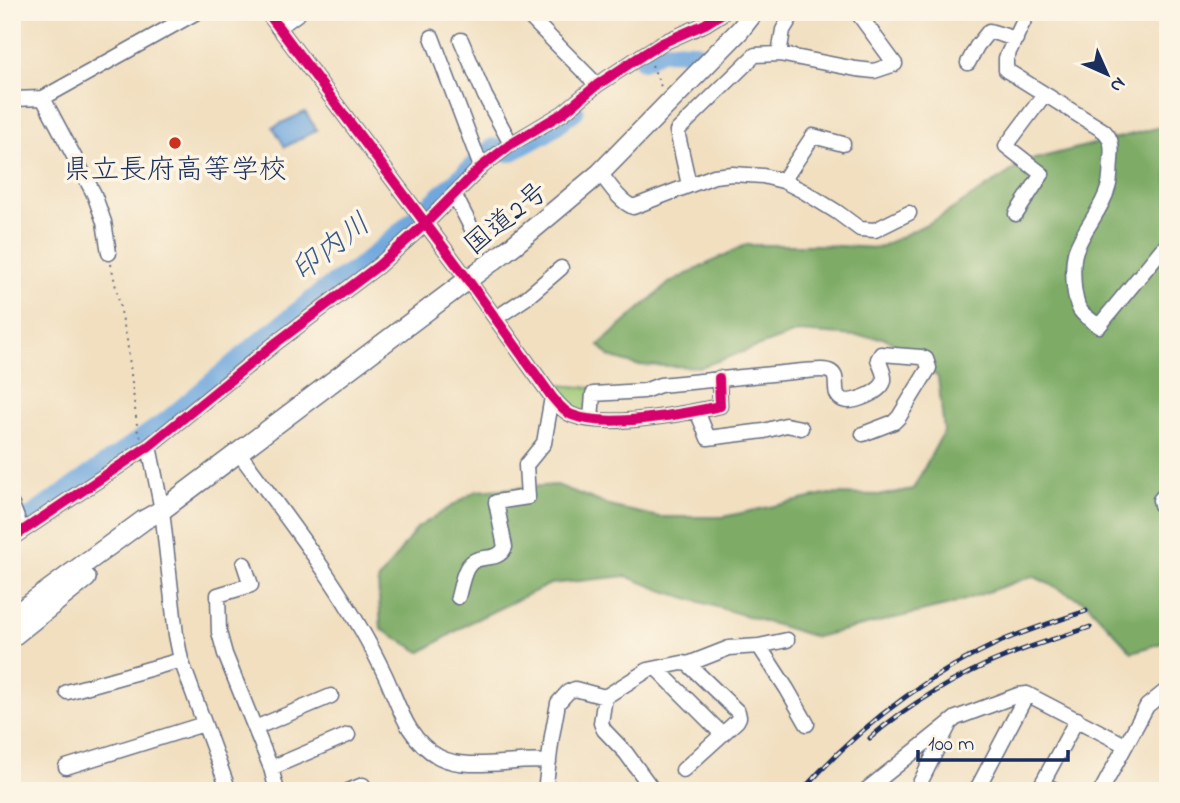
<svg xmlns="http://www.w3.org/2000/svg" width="1180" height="803" font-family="'Indie Flower','Klee One',sans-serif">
<rect width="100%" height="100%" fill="#fcf5e5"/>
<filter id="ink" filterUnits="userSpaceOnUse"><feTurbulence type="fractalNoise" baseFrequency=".0143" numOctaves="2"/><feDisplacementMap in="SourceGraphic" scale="14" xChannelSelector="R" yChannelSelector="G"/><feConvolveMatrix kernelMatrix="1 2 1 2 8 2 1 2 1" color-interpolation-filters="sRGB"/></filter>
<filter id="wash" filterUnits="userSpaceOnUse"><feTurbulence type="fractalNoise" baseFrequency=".00686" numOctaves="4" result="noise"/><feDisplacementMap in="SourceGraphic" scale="28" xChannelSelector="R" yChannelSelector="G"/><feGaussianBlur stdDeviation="1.57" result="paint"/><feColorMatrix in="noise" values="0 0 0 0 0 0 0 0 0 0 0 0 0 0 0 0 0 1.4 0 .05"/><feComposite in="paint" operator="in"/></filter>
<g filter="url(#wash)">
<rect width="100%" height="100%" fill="#f1dfc0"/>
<path fill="#9dc874" stroke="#5c7c69" stroke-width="2" d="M559 385 591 388 590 410 583 414C568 405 556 404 559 385Z"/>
<path fill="#7eac66" stroke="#4c6e62" stroke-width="2" d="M1168 125V641L1132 652 1087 603 1033 576 950 605 816 637 664 591 626 576 550 584 473 621 421 652 381 629 378 581 417 528 476 491 557 485 613 507 659 517H723L829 494 883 495 913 489 944 431 938 377 885 338 798 332 701 367 636 365 610 357 599 345 669 283 745 245H817L878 248 937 219 1027 161Z"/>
<path fill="#6fa8de" stroke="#456c9e" stroke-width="2" d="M305 112 317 130 285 147 273 127Z"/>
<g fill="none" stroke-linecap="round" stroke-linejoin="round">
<path stroke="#6fa8de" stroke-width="18" d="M643 61 662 51 696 52
M12 529 168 419 251 348 326 288 361 265 402 230 493 147 510 153 545 134 575 111"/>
</g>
</g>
<g filter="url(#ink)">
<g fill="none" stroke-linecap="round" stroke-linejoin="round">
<defs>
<path id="minor" d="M267 12 468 280 552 397C558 404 564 412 572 415 607 429 683 414 720 406L719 378
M525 12 597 85
M1028 12 1006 58V70L1104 131C1113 140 1112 149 1111 161 1110 169 1111 179 1108 188 1102 210 1084 228 1076 250 1072 261 1073 275 1074 287 1077 311 1079 312 1099 326L1162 249 1168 245
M278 28 300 12
M432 37 481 167
M461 40 485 96 511 144
M779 54 783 30 794 12
M968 63 977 46 989 31 1016 39
M43 98 94 194 104 222 109 253
M12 99 43 98 197 12
M600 173C610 185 619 201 633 207L714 176 732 174 763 176 783 181 803 191 837 212 860 229 875 230 909 213
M783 181 813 136 843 144
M689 185 677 131 755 55 779 54 856 69 874 71 895 64 857 12
M454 194 472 229
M1016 214 1042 174 1006 146 1044 95
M496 318 526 298 561 268
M697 411 708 438 764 431 786 425 801 428
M591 419 593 394 644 391 660 385 803 371C811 371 824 368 831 372 841 378 830 394 843 400 852 404 883 392 884 380 885 374 880 366 878 359L881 354 921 357 926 359 929 368 899 417 894 422 863 434
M149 446 162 510 176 635 181 660 229 791
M239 453C291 524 347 594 385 675 399 705 407 740 439 757 468 772 516 758 549 762
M1168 491 1160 500 1161 505 1168 511
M12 505 22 531
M12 538 149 446 277 342 378 266 426 223 481 167 511 144 563 113 597 85 641 56 662 43 705 24 724 12
M244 564 251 585 218 595 219 632 225 654 271 768 277 791
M458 597C461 587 463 571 470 564 480 553 498 563 505 547L496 502 528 497 526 465 544 443 552 397
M759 646 787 640
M688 664 729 648 759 646 787 689 807 724
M657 669 722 734
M67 692 181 660
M605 697 601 723 604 730 626 753 650 786 652 791
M255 728 331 696
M66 767 204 724
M271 768 348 735
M1042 783 1057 791
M348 791 363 785
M545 791 552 736 558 703 568 692 575 689 605 697 648 670 682 663 688 664 738 712 739 717 737 721 683 770
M865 791 956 718 1018 695 1027 694 1125 745
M916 791 949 725
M976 791 1027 694
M1038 791 1077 719
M1101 791 1147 706 1168 689"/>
<path id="highway" d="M12 617 144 520 162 510 514 245 600 173 740 30 754 12
M12 637 86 578"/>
</defs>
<use href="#minor" stroke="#666d80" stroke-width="17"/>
<use href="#highway" stroke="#666d80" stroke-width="22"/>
<path stroke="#666d80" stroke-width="2" stroke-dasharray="2 5" stroke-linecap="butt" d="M652 65 662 89
M111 264 127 340 138 434 141 437"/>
<use href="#minor" stroke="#fff" stroke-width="14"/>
<use href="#highway" stroke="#fff" stroke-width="19"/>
<defs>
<path id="rail" d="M870 738C905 707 960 674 1004 657 1032 645 1062 637 1090 627
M802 791C858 727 927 675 1004 640 1031 629 1059 620 1086 611"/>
</defs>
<use href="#rail" stroke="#1b2f5e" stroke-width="5"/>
<use href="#rail" stroke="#fcf5e5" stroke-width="2.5" stroke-dasharray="8" stroke-linecap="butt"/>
<defs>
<path id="cycleway" d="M267 12 468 280 552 397C558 404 564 412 572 415 607 429 683 414 720 406L719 378
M12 538 149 446 277 342 378 266 426 223 481 167 511 144 563 113 597 85 641 56 662 43 705 24 724 12"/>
</defs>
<use href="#cycleway" stroke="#fcf5e5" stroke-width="15"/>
<use href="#cycleway" stroke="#d6006c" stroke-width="10"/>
</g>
</g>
<circle fill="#c8321e" stroke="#fcf5e5" stroke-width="2.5" cx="175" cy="143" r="7"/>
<g text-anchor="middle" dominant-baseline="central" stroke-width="7" stroke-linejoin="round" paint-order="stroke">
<g font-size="28" fill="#1b2f5e" stroke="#fcf5e5">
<text x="175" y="171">県立長府高等学校</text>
</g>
<g font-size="28" fill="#1b2f5e" stroke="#fcf5e5">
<text transform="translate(507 220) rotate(-39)">国道2号</text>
</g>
<g font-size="30" font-style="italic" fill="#38598b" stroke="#fcf5e5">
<text transform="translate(332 249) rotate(-38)">印内川</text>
</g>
</g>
<rect width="1180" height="803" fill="none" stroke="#fcf5e5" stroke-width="42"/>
<g transform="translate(1107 74) rotate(135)" stroke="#fcf5e5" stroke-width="5" paint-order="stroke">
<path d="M0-5L12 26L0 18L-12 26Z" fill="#1b2f5e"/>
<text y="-10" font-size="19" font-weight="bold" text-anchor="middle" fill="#1b2f5e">N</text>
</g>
<path d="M918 750v10h150v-10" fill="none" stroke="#1b2f5e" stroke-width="3.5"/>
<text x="928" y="750" font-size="21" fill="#1b2f5e" stroke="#fcf5e5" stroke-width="5" paint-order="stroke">100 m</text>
</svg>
